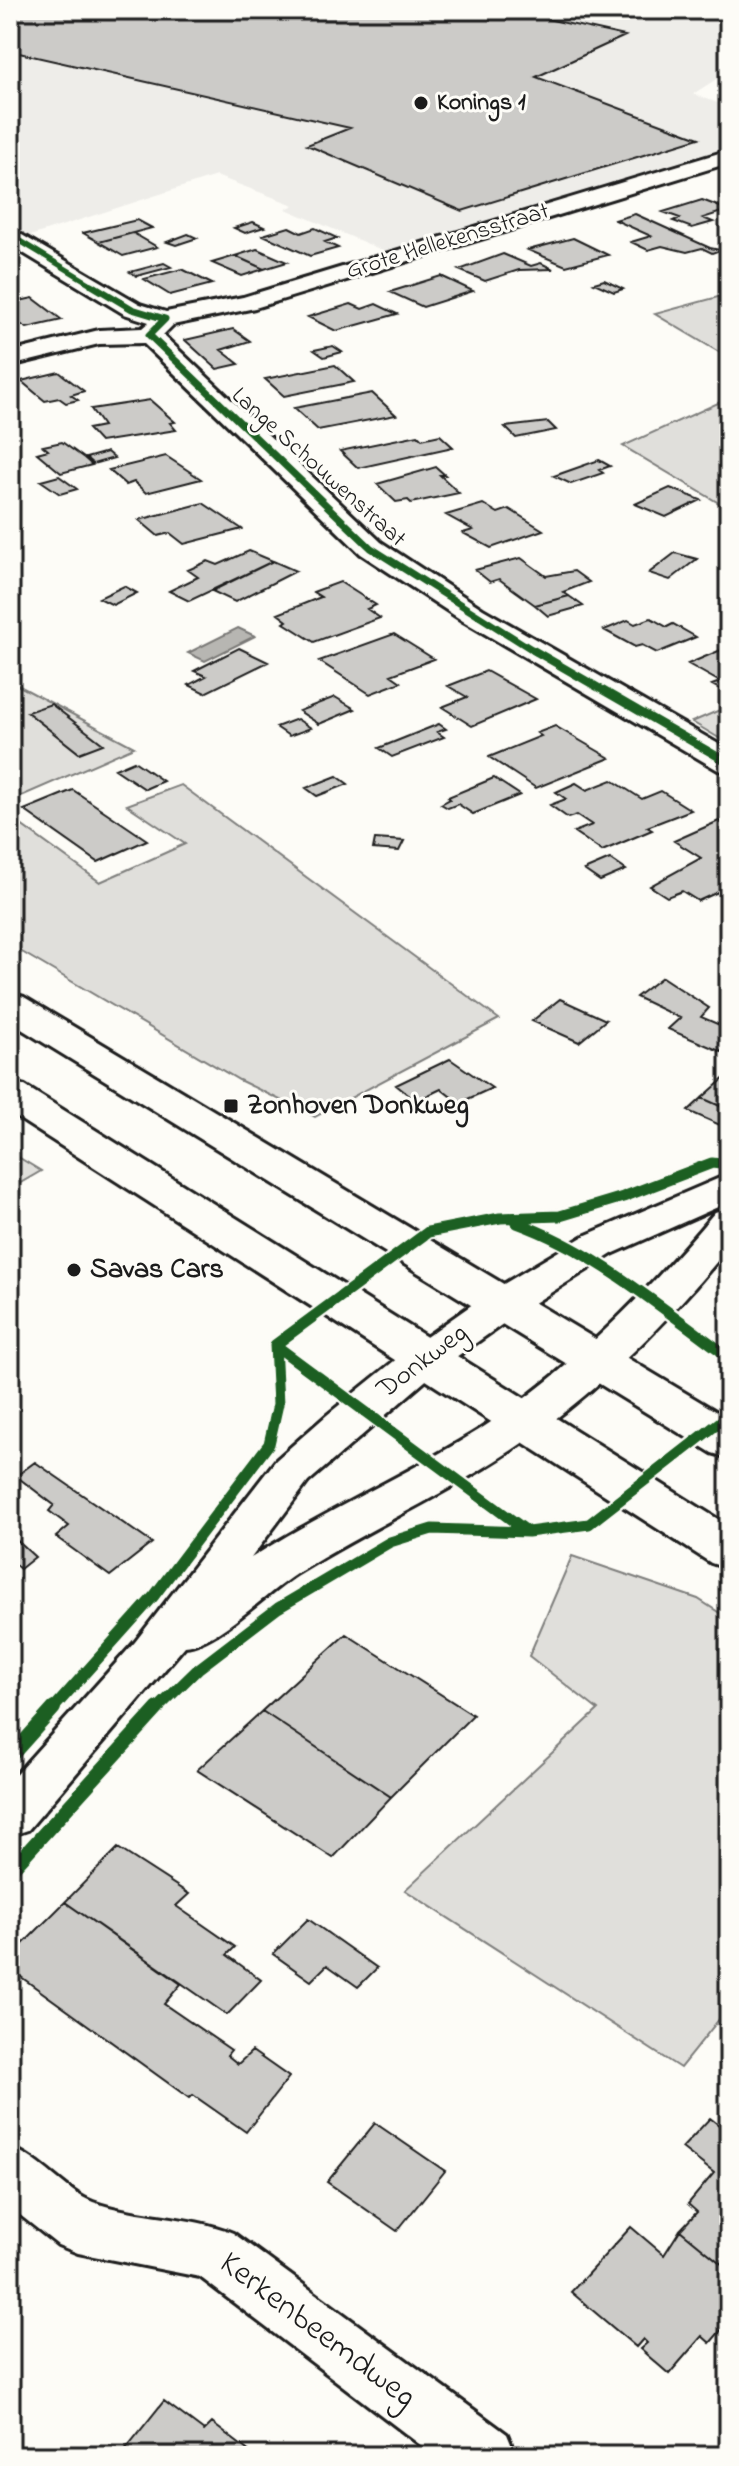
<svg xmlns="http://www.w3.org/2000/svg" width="739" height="2466" font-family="'Indie Flower',sans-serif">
<rect width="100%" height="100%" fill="#fdfcf7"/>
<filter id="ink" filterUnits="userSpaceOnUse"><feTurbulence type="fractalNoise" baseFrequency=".0125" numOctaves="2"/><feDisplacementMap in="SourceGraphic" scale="16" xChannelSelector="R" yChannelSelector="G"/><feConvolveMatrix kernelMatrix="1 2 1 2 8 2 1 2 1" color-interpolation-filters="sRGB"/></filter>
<g filter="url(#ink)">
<path fill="#eeede9" d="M10 10H688L729 15V71L693 94 729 107V149L389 253 286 209 294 205 216 176 30 236 10 225Z"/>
<path fill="#e0dfdb" stroke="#7e7e7c" stroke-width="2" d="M729 294V358L655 314Z
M729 398V509L623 446Z
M10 681 134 747 10 801Z
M729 706V744L692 722Z
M181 785 499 1019 315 1117 239 1080 10 945V817L100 882 185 844 127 805Z
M10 1152 41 1171 10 1189Z
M572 1556 698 1599 729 1619V2007L680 2068 405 1890 598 1710 529 1656Z"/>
<path fill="#b7b6b2" stroke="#797876" stroke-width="2" d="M238 628 255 636 205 661 188 653Z"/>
<path fill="#cccbc8" stroke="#1c1c1c" stroke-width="2" d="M10 10H506L625 36 536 77 699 138 462 211 307 145 350 128 10 51Z
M702 200 728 210 703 218 713 222 692 228 673 221 680 218 663 212Z
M635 214 710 248 720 250 712 253 702 248 687 252 662 246 648 250 631 242 651 236 615 220Z
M137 220 152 228 99 242 83 233Z
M253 222 264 227 245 233 234 228Z
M289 227 301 233 315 228 337 238 325 242 338 248 310 256 263 235Z
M133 233 157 247 123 256 99 242Z
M188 234 197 238 176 245 167 242Z
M573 238 608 255 566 266 528 250Z
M257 249 287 262 264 269 235 256Z
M503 254 531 266 541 263 553 269 519 270 485 281 459 270Z
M235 256 264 269 242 276 212 263Z
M164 263 171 267 137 276 130 272Z
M182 269 212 284 170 295 144 279Z
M441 276 473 291 423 307 390 292Z
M604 280 623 289 614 292 594 283Z
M33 298 62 320 27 328 10 318V303Z
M351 304 362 309 376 304 397 314 336 331 308 317Z
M233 329 250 341 221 350 239 364 217 369 185 340Z
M333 346 342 352 324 357 314 350Z
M335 365 354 382 284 396 265 379Z
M59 372 84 391 71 395 78 400 66 403 59 398 45 401 21 381Z
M372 393 396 415 318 430 294 408Z
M150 400 175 422 170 423 176 430 100 442 88 429 103 426 91 409Z
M548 422 556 430 516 438 505 427Z
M418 435 422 439 440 435 453 447 358 468 340 451Z
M62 442 84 458 92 465 61 473 37 453 48 450 43 446Z
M107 452 114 458 93 464 86 458Z
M166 456 201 479 146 493 134 482 126 485 109 470Z
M599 460 610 466 599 470 603 473 571 484 554 476Z
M436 467 445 475H440L459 493 411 503 408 500 396 502 377 484Z
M59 476 77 489 60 494 41 481Z
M670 488 701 500 666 517 635 504Z
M203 503 242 529 184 544 170 533 158 536 139 520Z
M483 504 498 513 509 509 543 530 491 548 463 533 473 530 446 515Z
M249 551 273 561 189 601 169 591 198 577 188 570 208 561 218 565Z
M675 553 697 559 670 580 649 573Z
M521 558 546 576 574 571 589 582 563 592 569 596 535 605 499 579 490 582 475 570Z
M273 561 296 571 235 602 212 591Z
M340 582 376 605 367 609 380 618 314 642 284 623 287 621 278 614 321 597 313 592Z
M124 586 137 593 113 605 99 598Z
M569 596 583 606 548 616 535 605Z
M651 618 667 627 673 624 696 637 657 653 642 645 635 647 604 630 628 620 635 624Z
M394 634 434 659 391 675 401 682 370 694 319 661Z
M728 647H729V694L712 685 720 682 688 664Z
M239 648 268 662 205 693 189 685 206 676 194 671Z
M486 671 536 699 472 726 442 707 467 697 448 686Z
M335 697 355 709 319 724 299 711Z
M51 704 103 744 79 753 27 712Z
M297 719 311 728 289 736 276 727Z
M439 724 446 729 437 732 444 737 392 757 379 748Z
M555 726 610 758 536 788 489 757 541 736 537 733Z
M134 761 163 781 145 789 115 769Z
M337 776 348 784 317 796 306 788Z
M494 778 520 795 473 814 458 804 448 808 441 804 450 799 448 797Z
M612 780 642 799 661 791 691 810 647 827 652 830 602 851 574 832 592 825 577 815 568 818 550 805 566 799 556 792 576 783 587 790Z
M73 790 147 840 98 862 24 810Z
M719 821 729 828V887L698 901 682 891 667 897 650 886 701 858 674 841Z
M375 839 404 841 399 851 373 849Z
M610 859 626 870 600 881 584 870Z
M662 977 709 1008 701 1017 729 1029V1055L668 1029 680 1018 636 997Z
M560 999 606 1020 579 1042 532 1021Z
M450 1059 492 1088 459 1103 441 1089 416 1101 396 1085Z
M728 1075H729V1110L702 1098Z
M702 1098 729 1110V1129L688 1111Z
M35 1462 152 1543 110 1576 56 1537 69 1526 49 1511 54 1505 16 1476Z
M11 1535 35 1557 20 1569 10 1560Z
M346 1634 473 1715 391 1797 262 1711Z
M262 1711 391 1797 333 1858 197 1770Z
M118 1848 189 1894 176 1906 235 1947 227 1955 261 1980 227 2015 65 1902Z
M65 1902 181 1984 164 2004 231 2050 227 2055 238 2064 252 2051 289 2077 246 2132 193 2095 189 2098 10 1969V1957Z
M308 1919 377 1968 358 1987 327 1965 311 1981 273 1954Z
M710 2118 729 2133V2270L680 2230 697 2212 688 2204 714 2173 682 2148Z
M375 2123 445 2171 397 2231 327 2182Z
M631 2227 664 2255 680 2230 729 2270V2321L710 2343 702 2336 669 2374 640 2349 647 2343 643 2339 636 2347 571 2292Z
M164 2401 204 2431 212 2423 255 2456H120Z"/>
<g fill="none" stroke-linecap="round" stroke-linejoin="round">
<defs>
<path id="street" d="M729 150V163L255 308 173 325 163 335 381 542 483 609 729 750V773L718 770 463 621 361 554 143 343 99 344 10 366V352L99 330 142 328 149 322 124 314 10 245V228L140 304 166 312 243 297Z
M729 1174V1202L612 1254 517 1314 439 1369 308 1482 251 1558C324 1511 405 1476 479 1430 570 1372 646 1294 715 1212L729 1208V1247C666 1324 595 1395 512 1450 443 1496 366 1530 296 1574 266 1593 218 1643 185 1646L28 1830 10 1836V1781L135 1642 276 1460 327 1415 409 1349 487 1294 584 1236Z
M10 2147C42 2159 66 2192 93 2202 138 2218 189 2215 233 2233L507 2434 516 2456H435L200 2277 78 2253 58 2245 10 2207Z"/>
<path id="highway" d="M10 993 24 997 729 1419V1458L712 1453 10 1022Z
M10 1082 25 1086 729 1526V1569L711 1563 10 1113Z"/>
</defs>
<use href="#street" stroke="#1c1c1c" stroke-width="6"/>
<use href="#highway" stroke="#1c1c1c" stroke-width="6"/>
<use href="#street" fill="#fdfcf7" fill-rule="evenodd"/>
<use href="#highway" fill="#fdfcf7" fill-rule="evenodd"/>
<defs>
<path id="cycleway-far4" d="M10 235 96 287"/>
<path id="cycleway-far3" d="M92 285 132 309 165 319 149 335 371 548 536 652"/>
<path id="cycleway-far2" d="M533 650 729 763"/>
<path id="cycleway-far1" d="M517 1223C597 1252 661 1308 729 1357
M275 1345 528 1532
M52 1710 154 1596 269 1444 278 1404 275 1345 428 1232 500 1218 560 1216 623 1197 712 1163 729 1165
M156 1710 198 1669 278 1608 390 1542 432 1529 528 1532 589 1524 729 1415"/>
<path id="cycleway" d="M10 1757 54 1708
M10 1871 158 1708"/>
</defs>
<use href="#cycleway-far4" stroke="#fdfcf7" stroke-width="8"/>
<use href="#cycleway-far3" stroke="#fdfcf7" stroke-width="10"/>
<use href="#cycleway-far2" stroke="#fdfcf7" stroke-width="12"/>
<use href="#cycleway-far1" stroke="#fdfcf7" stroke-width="16"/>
<use href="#cycleway" stroke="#fdfcf7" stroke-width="19"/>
<use href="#cycleway-far4" stroke="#1b5e20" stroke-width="5"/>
<use href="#cycleway-far3" stroke="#1b5e20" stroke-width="7"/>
<use href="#cycleway-far2" stroke="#1b5e20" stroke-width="8"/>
<use href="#cycleway-far1" stroke="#1b5e20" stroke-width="11"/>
<use href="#cycleway" stroke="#1b5e20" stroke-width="14"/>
</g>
</g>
<g fill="#1c1c1c" stroke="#fdfcf7" stroke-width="3">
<circle cx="421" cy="103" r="8"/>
<rect x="223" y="1098" width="16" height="16" rx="4"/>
<circle cx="74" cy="1270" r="8"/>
</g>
<g text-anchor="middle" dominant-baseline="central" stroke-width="6" stroke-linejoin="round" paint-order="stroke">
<g font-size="24" font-weight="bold" fill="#1c1c1c" stroke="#fdfcf7" text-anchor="start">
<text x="437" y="103">Konings 1</text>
</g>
<g font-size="24" fill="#1c1c1c" stroke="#fdfcf7">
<text transform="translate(448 242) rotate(-17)">Grote Hellekensstraat</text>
<text transform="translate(318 468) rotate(42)">Lange Schouwenstraat</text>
</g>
<g font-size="28" font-weight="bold" fill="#1c1c1c" stroke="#fdfcf7" text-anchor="start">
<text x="247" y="1106">Zonhoven Donkweg</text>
<text x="90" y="1270">Savas Cars</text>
</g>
<g font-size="28" fill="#1c1c1c" stroke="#fdfcf7">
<text transform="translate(423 1362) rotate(-37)">Donkweg</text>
</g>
<g font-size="34" fill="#1c1c1c" stroke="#fdfcf7">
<text transform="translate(317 2331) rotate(37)">Kerkenbeemdweg</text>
</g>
</g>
<rect width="739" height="2466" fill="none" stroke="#fdfcf7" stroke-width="40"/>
<rect x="20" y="20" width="699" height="2426" fill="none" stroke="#1c1c1c" stroke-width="3" filter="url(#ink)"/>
</svg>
